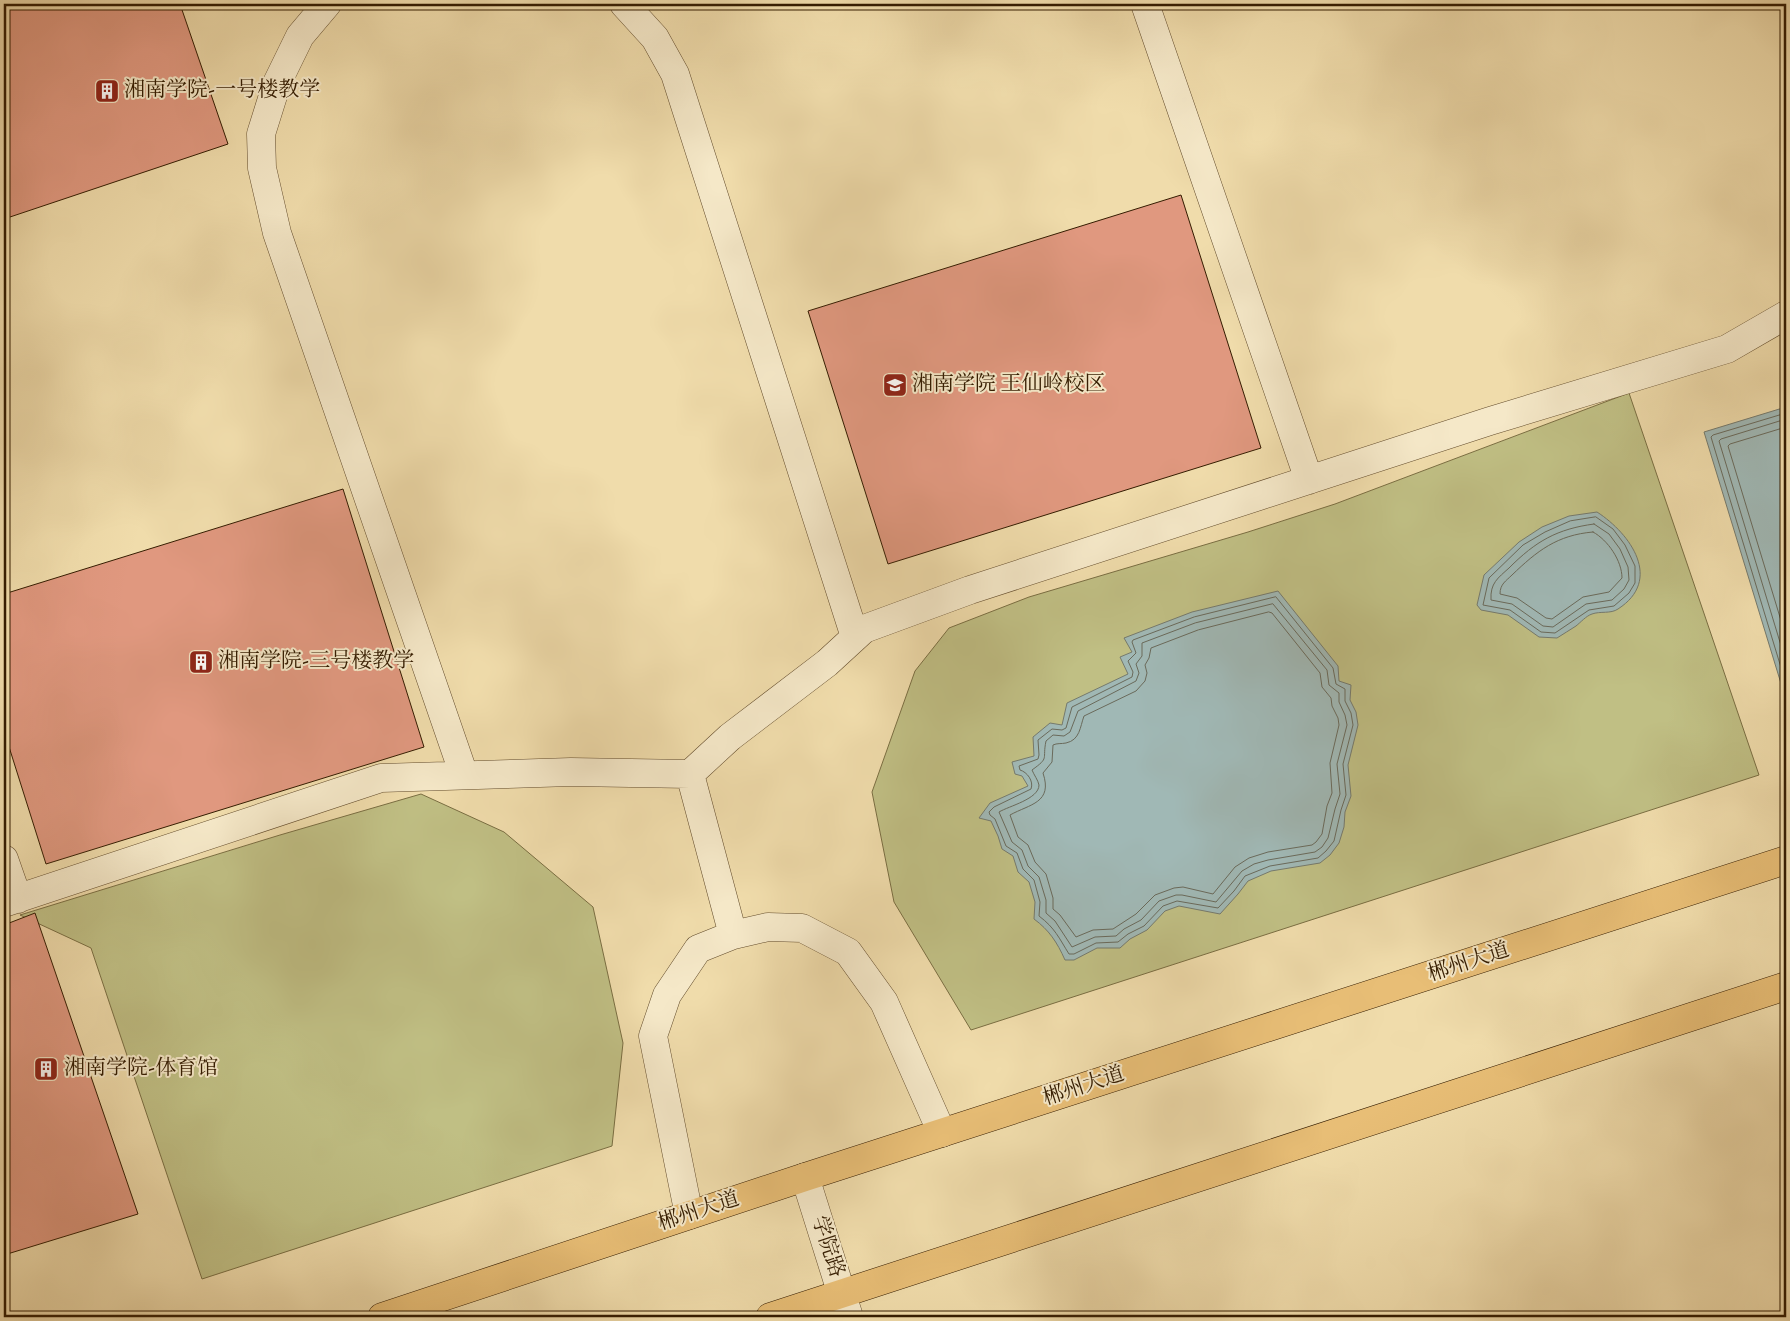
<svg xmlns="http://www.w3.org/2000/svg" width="1790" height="1321" font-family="'Sorts Mill Goudy','Noto Serif SC',serif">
<rect width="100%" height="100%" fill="#f0dcab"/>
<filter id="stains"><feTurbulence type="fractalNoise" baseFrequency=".004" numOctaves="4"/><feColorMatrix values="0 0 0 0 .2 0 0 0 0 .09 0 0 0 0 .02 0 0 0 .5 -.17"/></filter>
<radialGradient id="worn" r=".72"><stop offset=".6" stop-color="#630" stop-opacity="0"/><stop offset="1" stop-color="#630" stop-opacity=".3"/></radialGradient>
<path fill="#c0bf84" stroke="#7a6e42" d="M1629 393 1759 775 971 1030 894 902 872 792 915 671 949 628 1029 597 1248 532 1335 504Z
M421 794 504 832 593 907 623 1043 612 1146 202 1279 91 948 20 915 280 835Z"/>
<path fill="#a0b8b5" stroke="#757a6d" d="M1786 407V689L1783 690 1704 432Z
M1597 512C1631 534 1663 580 1618 609 1611 614 1600 611 1592 614 1586 616 1581 622 1576 626 1570 630 1563 634 1557 638L1539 637 1508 615 1481 610 1477 605 1484 575 1519 542 1542 527 1569 516Z
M1278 591 1338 666 1339 681 1351 685 1350 700 1356 712 1358 725 1348 765 1351 796 1345 812 1344 827 1339 843 1330 855 1320 863 1271 871 1248 881 1238 894 1220 914 1179 906 1165 911 1147 930 1130 939 1120 948H1097L1074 960H1065C1057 942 1049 930 1034 919L1035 902 1029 882 1018 872 1013 856 1002 849 998 836 991 821 979 818 990 803 1028 786 1022 776 1015 774 1012 762 1034 756 1033 737 1050 723 1062 725 1067 703 1128 674 1120 657 1132 652 1124 638 1192 612Z"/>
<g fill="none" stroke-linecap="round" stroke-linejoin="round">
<path stroke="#6a6a5b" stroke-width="1" d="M1786 413 1713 435 1711 437 1786 684
M1786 419 1721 439 1719 441 1786 662
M1786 427 1730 444 1728 446 1786 637
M1596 517 1613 529 1625 545 1635 566V583L1629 593 1614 606 1589 610 1555 633 1541 632 1510 610 1483 605 1489 578 1523 545 1545 532 1570 521Z
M1594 524 1609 534 1620 549 1628 567 1629 580 1624 589 1612 600 1586 604 1553 627 1543 626 1512 604 1491 600C1490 583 1498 578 1509 568 1536 541 1557 529 1594 524Z
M1593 532C1608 540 1622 561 1622 578L1609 592 1583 597 1552 619 1546 618 1517 598 1500 594C1500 584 1506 581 1512 575 1537 551 1557 535 1593 532Z
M1276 597 1333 668 1336 684 1345 689V701L1351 713 1353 725 1343 764 1346 795 1341 810 1334 841 1326 851 1318 858 1270 866 1245 876 1234 891 1218 908 1177 901 1163 906 1144 926 1128 934 1118 942 1096 943 1074 954H1069C1059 938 1055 928 1039 916L1040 902 1034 880 1023 869 1017 853 1006 846 995 819 990 815 989 812 994 807 1031 789C1034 781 1027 772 1020 770L1019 766 1038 759 1039 755 1038 740 1052 729 1062 730 1066 728 1072 707 1132 677 1133 672 1128 661 1136 653 1132 642 1133 640 1194 617Z
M1273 604 1327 670 1329 685 1339 693V702L1345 715 1347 725 1337 764 1340 794 1335 809 1328 838 1322 847 1315 852 1268 860 1254 864 1242 871 1216 902 1182 895H1176L1159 901 1141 920 1124 929 1116 936 1095 937 1072 947 1055 921 1046 913V900L1039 877 1028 866 1022 850 1012 842 999 812C1009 806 1039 799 1039 785 1038 780 1034 775 1032 770 1050 757 1042 760 1046 741L1053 735 1064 736 1070 732 1078 711 1136 681 1139 673 1136 664 1142 656V643L1195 623Z
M1269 612 1272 613 1320 673 1322 687 1331 698 1332 706 1338 718 1339 725 1330 763 1332 793 1327 806 1322 834 1316 842 1312 845 1268 852 1249 858 1235 867 1213 894 1183 887 1174 888 1155 895 1136 914 1113 929 1093 930 1076 937 1060 915 1053 909V898L1046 874 1035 862 1028 845 1018 837 1010 815C1030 804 1053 803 1043 773L1052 762 1053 745C1057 743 1061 744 1066 743 1080 740 1080 727 1084 716L1136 691 1145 681 1147 673 1145 665 1149 658 1151 648 1198 630Z"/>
</g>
<path fill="#e0987f" stroke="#341c01" d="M4 4H180L228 144 4 219Z
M1181 195 1261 448 888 564 808 311Z
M343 489 424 747 46 864 4 731V594Z
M35 913 138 1214 4 1255V925Z"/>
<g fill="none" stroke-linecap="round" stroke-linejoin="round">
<defs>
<path id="minor" d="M327 4 300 36 277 83 261 134 262 168 277 233 464 775
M624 4 655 38 675 74 855 637
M1145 4 1309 480
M4 859 18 899
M4 903 381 778 571 772 690 774
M733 935 690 774 730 737 827 663 864 629 970 590 1490 421 1727 349 1786 315
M689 1215 653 1036 667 995 698 949 733 935 768 927 802 928 848 952 884 1002 942 1133"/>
<path id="tertiary" d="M805 1177 849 1317"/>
<path id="trunk" d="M382 1317 805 1177 1786 860
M770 1317 1786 986"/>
</defs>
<use href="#minor" stroke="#634c2c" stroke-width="29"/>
<use href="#tertiary" stroke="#634c2c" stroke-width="29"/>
<use href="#trunk" stroke="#341c01" stroke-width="29"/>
<use href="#minor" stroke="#f5e8c8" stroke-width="28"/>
<use href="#tertiary" stroke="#f5e8c8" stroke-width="28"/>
<use href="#trunk" stroke="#e8be76" stroke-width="28"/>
</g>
<defs>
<symbol id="building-square" viewBox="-11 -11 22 22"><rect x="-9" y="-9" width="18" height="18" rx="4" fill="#8f2418" stroke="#f5e8c8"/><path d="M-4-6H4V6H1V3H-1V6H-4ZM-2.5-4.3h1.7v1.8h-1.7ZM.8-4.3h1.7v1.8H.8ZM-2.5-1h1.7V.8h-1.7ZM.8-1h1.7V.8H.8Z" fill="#fff"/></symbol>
<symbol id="university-square" viewBox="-11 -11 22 22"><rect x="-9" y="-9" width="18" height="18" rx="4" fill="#8f2418" stroke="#f5e8c8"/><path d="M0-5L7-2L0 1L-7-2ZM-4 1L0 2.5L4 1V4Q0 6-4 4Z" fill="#fff"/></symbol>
</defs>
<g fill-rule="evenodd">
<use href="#building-square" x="93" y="77" width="28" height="28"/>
<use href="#university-square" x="881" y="371" width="28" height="28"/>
<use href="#building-square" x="187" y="648" width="28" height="28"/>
<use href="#building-square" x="32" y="1055" width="28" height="28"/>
</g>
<g text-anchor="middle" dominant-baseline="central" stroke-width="4" stroke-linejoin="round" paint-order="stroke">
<g font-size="21" fill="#341c01" stroke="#f5e8c8" text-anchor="start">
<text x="124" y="91">湘南学院-一号楼教学</text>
<text x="912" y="385">湘南学院 王仙岭校区</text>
<text x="218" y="662">湘南学院-三号楼教学</text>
<text x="64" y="1069">湘南学院-体育馆</text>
</g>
<g font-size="21" fill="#341c01" stroke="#f5e8c8">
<text transform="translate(1469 963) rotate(-18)">郴州大道</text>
<text transform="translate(1084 1087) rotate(-18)">郴州大道</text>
<text transform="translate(699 1212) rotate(-18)">郴州大道</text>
<text transform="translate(827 1247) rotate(72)">学院路</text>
</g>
</g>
<rect width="1790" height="1321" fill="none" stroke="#f0dcab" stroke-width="20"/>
<rect x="5" y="5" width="1780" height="1311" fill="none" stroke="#341c01" stroke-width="2.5"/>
<rect x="10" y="10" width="1770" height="1301" fill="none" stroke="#341c01"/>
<rect width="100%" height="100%" filter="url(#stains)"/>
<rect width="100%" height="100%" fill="url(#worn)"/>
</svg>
